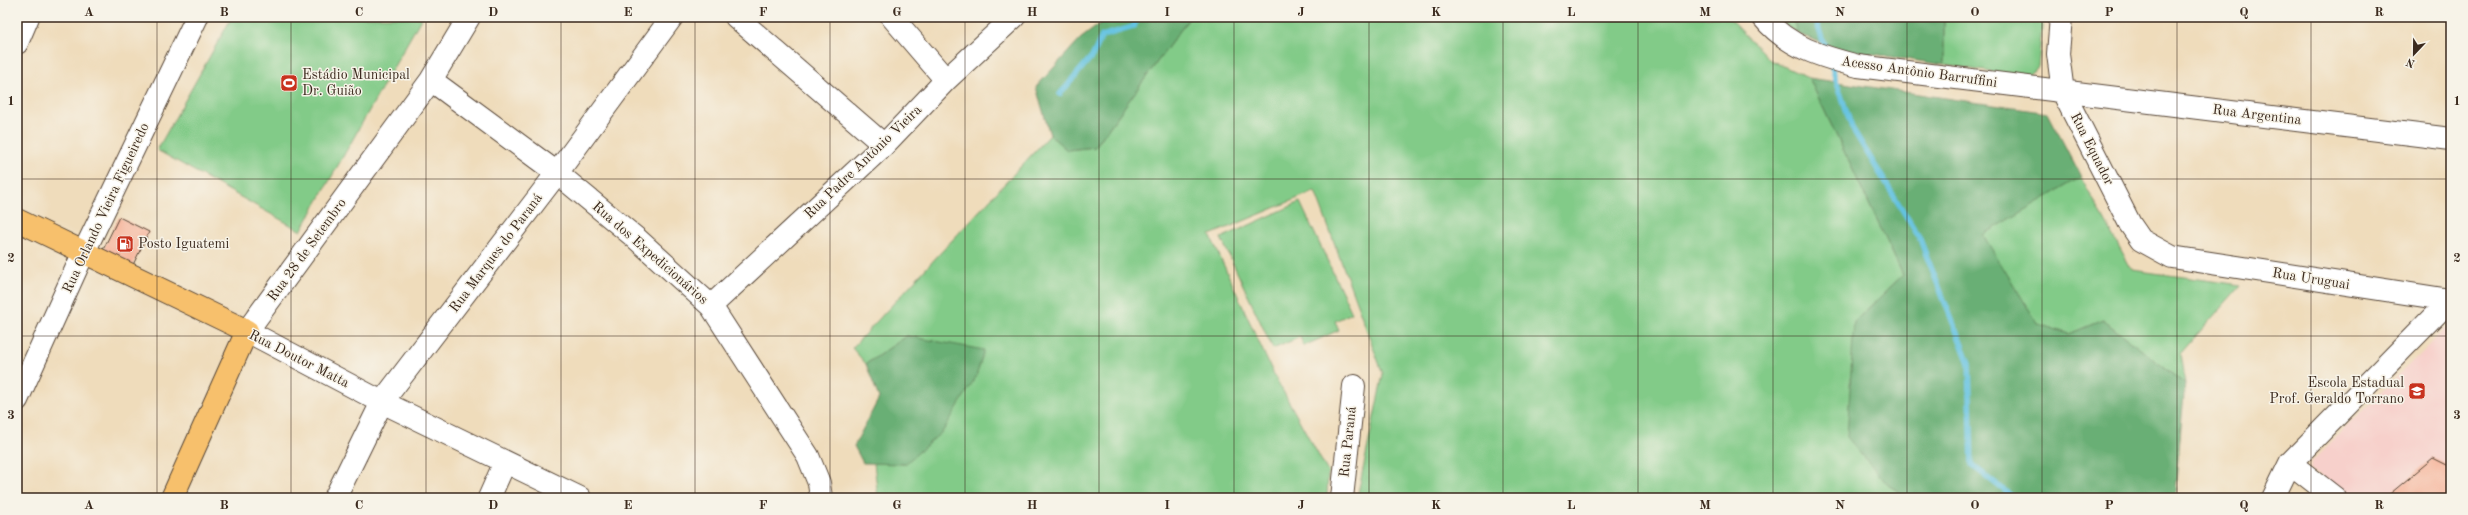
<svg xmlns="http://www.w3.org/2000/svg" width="2468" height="515" font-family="'Old Standard TT',serif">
<rect width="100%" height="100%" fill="#f7f3e8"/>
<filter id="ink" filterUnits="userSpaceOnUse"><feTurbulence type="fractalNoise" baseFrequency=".025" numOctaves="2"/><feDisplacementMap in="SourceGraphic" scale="8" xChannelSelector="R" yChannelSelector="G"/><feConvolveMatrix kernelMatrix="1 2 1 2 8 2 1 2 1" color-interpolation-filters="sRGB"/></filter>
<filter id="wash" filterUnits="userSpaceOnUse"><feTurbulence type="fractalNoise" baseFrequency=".012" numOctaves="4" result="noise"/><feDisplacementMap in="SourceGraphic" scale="16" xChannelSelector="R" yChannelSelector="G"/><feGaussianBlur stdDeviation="0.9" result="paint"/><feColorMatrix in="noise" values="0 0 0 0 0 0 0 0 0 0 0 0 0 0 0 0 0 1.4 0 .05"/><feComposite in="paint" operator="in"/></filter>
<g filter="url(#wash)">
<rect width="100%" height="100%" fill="#efdcbb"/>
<path fill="#f7d0cb" d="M2451 323V467L2433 458 2385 498H2351L2310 469 2311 462Z"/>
<path fill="#82cb88" stroke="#5e7a53" d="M232 17H422L301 231 157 150Z
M1190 17H1728L1770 60 1809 78 1903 275 1854 322 1888 485 1909 498H1357L1383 374 1315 191 1210 235 1274 375 1328 472 1327 498H878L874 463 905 464 907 336 866 364 852 348 1050 135 1067 150 1095 147Z
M1775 17H1792L1798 34Z
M1944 17H2043L2038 67 2025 77 1944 65Z
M2081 177 2132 270 2241 285 2180 354 2185 384 2103 320 2069 334 2038 324 1982 235Z
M1300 202 1352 313 1335 321 1339 330 1304 346 1300 337 1273 349 1221 238Z"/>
<path fill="#69af74" stroke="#526c49" d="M1109 17H1190L1095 147 1067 150 1050 135 1036 87 1080 39Z
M1792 17H1944V65L1836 48 1798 34Z
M1809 78 2048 113 2081 177 1983 235 2038 324 2069 334 2103 320 2185 384 2175 493 2171 498H1909L1888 485 1847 437 1854 322 1903 275Z
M907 336 984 350 976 377 943 431 905 464 863 463 854 446 879 398 866 364Z"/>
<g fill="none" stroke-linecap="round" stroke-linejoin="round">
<path stroke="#63c2e1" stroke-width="5.5" d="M1815 17 1826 51
M1831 65 1852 128 1919 237 1969 363 1972 465 2014 498
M1060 94 1093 55 1102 36 1133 27 1139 17"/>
</g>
<g id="blocks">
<path fill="#f6ab90" d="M119 217 149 232 130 271 100 256Z
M2433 458 2451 467V498H2385Z"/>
</g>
</g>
<g filter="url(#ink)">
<use href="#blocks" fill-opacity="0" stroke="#564536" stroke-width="1"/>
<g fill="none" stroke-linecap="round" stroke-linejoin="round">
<defs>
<path id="minor" d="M469 17 431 80 247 331 382 402 580 498
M736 17 884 145
M892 17 946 80
M1763 17C1787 47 1823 57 1858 66L2451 139
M2061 17 2058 54 2063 92 2130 224 2141 240 2172 257 2450 300
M17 43 28 17
M431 80 557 173 637 239 711 306 808 456 819 483 821 498
M711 306 884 145 946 80 1014 17
M17 400 83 254 197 17
M2290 463 2335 498
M335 498 382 402 557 173 672 17
M489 498 505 462
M1342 498 1354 386
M2273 498 2290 463 2451 299"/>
<path id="major" d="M17 220 247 331 172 498"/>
</defs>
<use href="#minor" stroke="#564536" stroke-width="24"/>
<use href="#major" stroke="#564536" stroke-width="24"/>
<use href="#minor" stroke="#fff" stroke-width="22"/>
<use href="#major" stroke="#f7c06c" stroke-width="22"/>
</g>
</g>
<path fill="none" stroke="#3b2a1e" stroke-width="1" stroke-opacity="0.55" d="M157 17V498M291 17V498M426 17V498M561 17V498M695 17V498M830 17V498M965 17V498M1099 17V498M1234 17V498M1369 17V498M1503 17V498M1638 17V498M1773 17V498M1907 17V498M2042 17V498M2177 17V498M2311 17V498M17 179H2451M17 336H2451"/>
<defs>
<symbol id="stadium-square" viewBox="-11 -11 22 22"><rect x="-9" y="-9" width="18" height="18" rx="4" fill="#c8321e" stroke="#f7f3e8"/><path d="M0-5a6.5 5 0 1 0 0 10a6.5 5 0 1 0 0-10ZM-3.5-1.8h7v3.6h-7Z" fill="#fff"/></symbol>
<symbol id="fuel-square" viewBox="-11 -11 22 22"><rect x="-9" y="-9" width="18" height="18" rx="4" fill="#c8321e" stroke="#f7f3e8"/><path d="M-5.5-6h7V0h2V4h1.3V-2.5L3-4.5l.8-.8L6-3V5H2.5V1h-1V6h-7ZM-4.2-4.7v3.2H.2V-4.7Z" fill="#fff"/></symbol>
<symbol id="school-square" viewBox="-11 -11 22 22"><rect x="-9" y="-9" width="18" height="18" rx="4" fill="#c8321e" stroke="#f7f3e8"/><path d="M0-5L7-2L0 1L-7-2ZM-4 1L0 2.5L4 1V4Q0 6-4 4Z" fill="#fff"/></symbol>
</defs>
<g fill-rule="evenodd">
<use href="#stadium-square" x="279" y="73" width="20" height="20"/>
<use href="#fuel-square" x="115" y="234" width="20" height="20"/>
<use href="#school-square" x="2407" y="381" width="20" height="20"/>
</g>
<g text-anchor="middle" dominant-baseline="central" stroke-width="3" stroke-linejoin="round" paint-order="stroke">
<g font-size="14" fill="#3b2a1e" stroke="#f7f3e8">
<text transform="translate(1919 72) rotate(8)">Acesso Antônio Barruffini</text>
<text transform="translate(2257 115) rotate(7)">Rua Argentina</text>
<text transform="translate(2092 149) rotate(63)">Rua Equador</text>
<text transform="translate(863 162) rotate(-44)">Rua Padre Antônio Vieira</text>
<text transform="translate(106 208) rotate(-65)">Rua Orlando Vieira Figueiredo</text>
<text transform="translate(307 250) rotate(-54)">Rua 28 de Setembro</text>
<text transform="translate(496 253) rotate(-53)">Rua Marques do Paraná</text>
<text transform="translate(650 253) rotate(41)">Rua dos Expedicionários</text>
<text transform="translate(2311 279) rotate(9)">Rua Uruguai</text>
<text transform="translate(299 359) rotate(27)">Rua Doutor Matta</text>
<text transform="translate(1348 442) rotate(-84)">Rua Paraná</text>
</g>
<g font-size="14" fill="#3b2a1e" stroke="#f7f3e8" text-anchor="start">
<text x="302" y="75">Estádio Municipal<tspan x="302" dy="16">Dr. Guião</tspan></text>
<text x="138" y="244">Posto Iguatemi</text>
<text x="2404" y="383" text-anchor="end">Escola Estadual<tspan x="2404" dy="16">Prof. Geraldo Torrano</tspan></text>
</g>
</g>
<rect width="2468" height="515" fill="none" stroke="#f7f3e8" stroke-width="44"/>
<g transform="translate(2414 54) rotate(202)" stroke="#f7f3e8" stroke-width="3" paint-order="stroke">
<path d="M0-3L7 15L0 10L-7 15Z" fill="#3b2a1e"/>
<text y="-6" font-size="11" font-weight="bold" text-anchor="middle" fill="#3b2a1e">N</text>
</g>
<rect x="22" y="22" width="2424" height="471" fill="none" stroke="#3b2a1e" stroke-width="1.5"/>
<g font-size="13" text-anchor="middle" font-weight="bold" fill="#3b2a1e">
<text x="89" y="16">A</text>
<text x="224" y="16">B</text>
<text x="359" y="16">C</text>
<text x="493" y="16">D</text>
<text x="628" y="16">E</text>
<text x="763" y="16">F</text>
<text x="897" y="16">G</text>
<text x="1032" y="16">H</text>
<text x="1167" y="16">I</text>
<text x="1301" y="16">J</text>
<text x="1436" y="16">K</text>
<text x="1571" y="16">L</text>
<text x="1705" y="16">M</text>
<text x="1840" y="16">N</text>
<text x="1975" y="16">O</text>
<text x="2109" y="16">P</text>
<text x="2244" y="16">Q</text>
<text x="2379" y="16">R</text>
<text x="11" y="105">1</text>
<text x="2457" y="105">1</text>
<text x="11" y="262">2</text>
<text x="2457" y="262">2</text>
<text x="11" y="419">3</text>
<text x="2457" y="419">3</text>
<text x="89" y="509">A</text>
<text x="224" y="509">B</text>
<text x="359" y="509">C</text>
<text x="493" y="509">D</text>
<text x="628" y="509">E</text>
<text x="763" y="509">F</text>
<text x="897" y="509">G</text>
<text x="1032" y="509">H</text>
<text x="1167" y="509">I</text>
<text x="1301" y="509">J</text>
<text x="1436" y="509">K</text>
<text x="1571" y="509">L</text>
<text x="1705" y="509">M</text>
<text x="1840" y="509">N</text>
<text x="1975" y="509">O</text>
<text x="2109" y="509">P</text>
<text x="2244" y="509">Q</text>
<text x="2379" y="509">R</text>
</g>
</svg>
